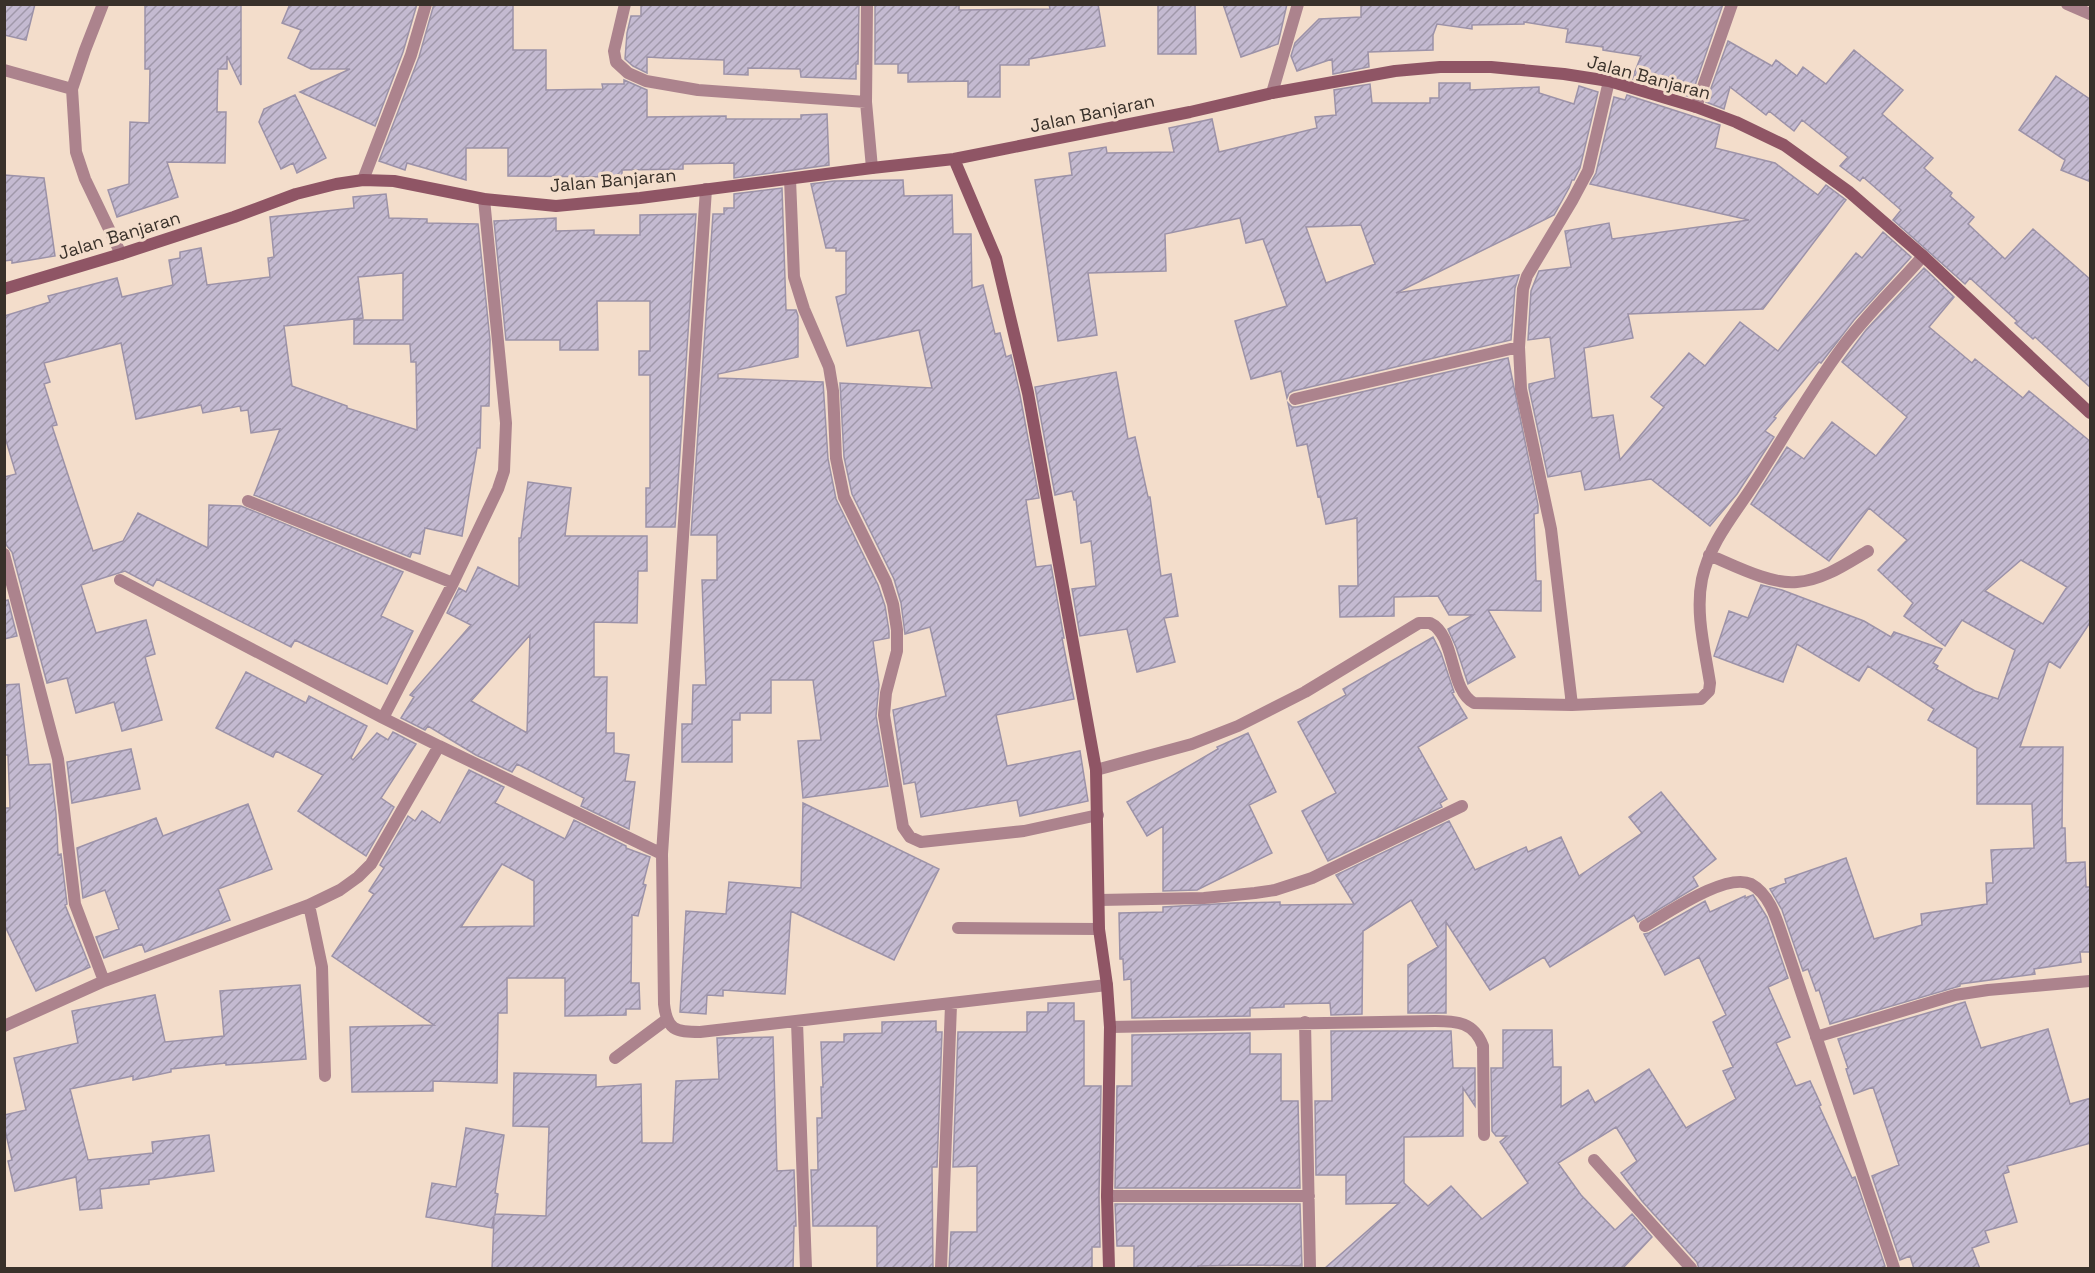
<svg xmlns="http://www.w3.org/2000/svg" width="2095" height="1273" font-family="'Space Grotesk',sans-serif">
<defs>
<pattern id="building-hatch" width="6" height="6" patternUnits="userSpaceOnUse" patternTransform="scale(1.5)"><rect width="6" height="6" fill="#c4bad1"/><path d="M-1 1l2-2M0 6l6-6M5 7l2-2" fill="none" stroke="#a098aa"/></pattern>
</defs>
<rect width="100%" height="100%" fill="#f3ddcb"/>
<path fill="url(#building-hatch)" stroke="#9c92a8" stroke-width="1.5" fill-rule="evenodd" d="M4 4H35L26 40 4 35Z
M145 4H241V85L227 56V69H218L217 112H226L225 163 167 162 178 197 117 217 108 190 129 184 130 122 149 123 150 69H145Z
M290 4H417L403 52 375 126 300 92 350 69H311L288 58 301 30 282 23Z
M434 4H513V50H546V90L603 89 602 84H624V80L647 90V117L726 116V119H801V115L827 114 829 165 734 178V163L683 164V169L622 170V177L508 176V148H466V180L407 163 405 170 379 161 419 57Z
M641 4H859L858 64H856V79L801 77 800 69 748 68V75L724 74V60L664 58 647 57V73L633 66 625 59 627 33 631 16H641Z
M875 4H959V10L1050 9 1049 4H1098L1105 46 1029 59V65H1000V97H968V81L908 82V73H898V64H875Z
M1158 4H1195L1196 54H1158Z
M1223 4H1287L1278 44 1241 57Z
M1361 4H1723L1691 97 1632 79 1641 56 1603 50V47L1566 42 1568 29 1524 22V24L1472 25V29L1437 24 1433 35V50L1368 52 1369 67 1333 74 1332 59 1297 71 1291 56 1295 43 1319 19 1361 17Z
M1728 41 1772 66 1776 60 1797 76 1803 67 1826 84 1854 50 1903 90 1882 114 1933 158 1924 168 1952 193 1950 196 1974 217 1968 224 2005 259 2033 229 2091 280V388L2035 337 2033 339 2015 323 2017 321 1970 278 1965 284 1893 220 1901 210 1863 177 1860 181 1840 166 1848 157 1802 120 1794 131 1769 111 1766 115 1730 87 1724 109 1706 102Z
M2056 76 2091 100V182L2061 170 2065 160 2019 130Z
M1439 83H1470V90L1539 87V93L1574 104 1579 86 1598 92 1580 168 1574 180H1572L1569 188 1554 215 1396 293 1519 275 1515 288 1511 340 1293 391 1289 393 1287 398 1281 371 1251 379 1235 321 1287 306 1263 239 1246 243 1240 218 1165 234 1166 271 1088 273 1097 335 1058 341 1035 180 1072 175 1069 153 1106 147 1107 153 1174 152 1169 128 1212 119 1219 152 1317 128 1315 117 1336 115 1334 90 1370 84 1372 103H1430V98H1439ZM1361 225 1375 264 1326 283 1306 227Z
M295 95 326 158 297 173 293 163 281 169 259 122 264 109Z
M1627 95 1720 125 1715 148 1775 163 1818 195 1826 185 1846 200 1763 309 1628 314 1633 338 1584 348 1592 418 1613 415 1620 460 1664 407 1651 397 1689 353 1705 366 1740 322 1778 351 1856 253 1862 258 1883 232 1911 257 1854 320 1821 363 1819 362 1774 417 1776 418 1765 431 1774 437 1737 494 1710 526 1651 479 1585 490 1581 471 1548 477 1529 388V384L1555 378 1550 337 1528 340 1531 291 1539 271 1571 267 1565 231 1609 223 1612 239 1749 220 1590 184 1596 173 1614 97 1625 100Z
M4 175 44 178 55 256 12 263V260L4 261Z
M903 180 904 196 952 195 953 234H971L972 288 983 285 995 334 1000 333 1006 357 1011 355 1020 395 1039 498 1026 500 1036 567 1051 565 1064 638H1062L1074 699 996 715 1007 766 1080 751 1088 801 1020 816 1017 800 921 817 915 782 904 784 893 710 946 696 930 627 905 634 901 603 894 579 852 494 844 457 840 383 932 388 919 330 847 346 836 297 846 294V251H836V248H826L811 184 834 181Z
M782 188 786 310H796L798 316V357L718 374V378L823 382 828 459 836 499 878 585 885 606 889 631V638L873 641 879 685 876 716 888 786 803 798 798 741 821 740 813 680H771V713H740V720H732V762H682V724H692L693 685H706L702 580H717V535H691L713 214H724V208H734V194Z
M386 194 389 218 427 219V223L478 224 490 340 489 406H481L480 448H477L462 536 425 528 420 554 412 552 410 557 254 495 280 429 251 433 248 410 241 411 240 406 203 413 201 405 136 419 121 343 44 363 50 382 44 384 57 425 52 426 93 551 123 541 138 513 208 548 209 505 241 506 403 572 381 616 413 631 387 684 295 640 291 647 157 579 153 586 125 571 81 585 96 633 146 620 155 654 145 657 162 720 122 731 114 702 76 713 67 678 47 683 12 552 7 546 4 539V477L16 474 4 434V316L50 302 48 296 117 278 122 297 173 285 169 260 180 258V252L201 248 207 285 270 277 268 258 274 257 270 217 354 208 353 197ZM403 273V320H354V344H410L411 362H416L417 430 347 408V406L292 386 284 326 363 318 358 277Z
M696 214 675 527H646V488H650V375H639V351H650V301H597L598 350H560V340H506L494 221 556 218V231L594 230V235H640V215Z
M1924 268 1954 297 1929 327 1972 363 1975 359 2023 398 2029 391 2091 442V621L2060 668 2049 661 2020 747H2063L2062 828H2065L2066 863 2085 862 2086 887H2091V952H2080L2081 962 2034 969 2035 974 1960 984V986L1830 1024 1819 990 1816 991 1808 969 1803 971 1782 910 1770 889 1786 883 1785 879 1846 858 1874 939 1922 925 1921 914 1987 904 1986 883H1993L1991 850 2034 848 2032 804H1977V748L1928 720 1934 709 1868 666 1859 681 1797 644 1783 682 1714 656 1729 611 1748 618 1761 585 1782 590 1864 621 1891 637 1894 632 1942 649 1933 663 1938 666 1936 669 1975 691 1998 699 2015 650 1962 620 1945 646 1904 616 1913 603 1878 570 1907 540 1869 508 1829 561 1751 504 1787 447 1804 459 1832 422 1876 456 1907 417 1842 362 1866 330ZM2021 560 2067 587 2043 624 1985 591Z
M1508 358 1538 505V513L1534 514 1536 581H1541V611L1488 610 1515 657 1468 684 1456 647 1448 629 1473 615H1449L1438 596 1394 597V616L1340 617 1339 586H1358L1357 518 1326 524 1320 496 1318 497 1307 444 1297 446 1288 403 1292 407H1297Z
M1116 372 1128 439 1135 437 1148 497H1150L1161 576 1171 574 1178 616 1164 618 1175 662 1137 672 1127 629 1080 636 1072 589 1096 586 1091 541 1081 543 1076 500H1074L1072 491 1055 495 1035 387Z
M528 482 571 488 565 536H647V571H638L637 623 594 622V677H607L606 733H614V753L629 755 625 781 635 782 629 829 581 806 584 798 517 764 512 772 476 755 428 726 425 730 401 718 414 697 410 695 471 625 447 613 459 588 466 592 478 567 519 587V538H521ZM530 635 527 733 471 701Z
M8 600 17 636 4 639V601Z
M1433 637 1441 653 1454 692 1452 693 1467 718 1418 747 1447 799 1440 803 1442 807 1328 861 1302 811 1336 793 1298 722 1346 695 1343 689Z
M246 672 306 703 309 696 367 726 351 758 353 760 377 733 388 740 393 732 416 744 381 798 394 807 366 856 298 811 323 775 276 751 273 757 216 728Z
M19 684 29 765 50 764 56 814 58 855 61 854 67 904 65 905 90 967 36 991 4 924V808H10L8 755H4V685Z
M1248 733 1276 792 1249 805 1272 853 1197 890 1163 891V826L1147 836 1127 802 1218 749 1217 747Z
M131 749 140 789 72 803 67 762Z
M469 770 504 787 495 803 565 839 574 820 626 846V848L650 857 643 884 646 885 638 916 632 915 631 983H639L640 1009H626V1015L565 1016V978H507V1013H498L497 1083 433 1081V1091L352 1092 350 1027 434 1025 332 956 374 894 369 891 384 868 380 865 408 816 415 821 422 811 440 823ZM502 864 534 881V926L461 927Z
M1661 792 1716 859 1693 877 1698 886 1638 922 1634 915 1550 967 1544 957 1490 990 1446 922V1013H1408V965L1438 947 1411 900 1363 931 1362 1014 1331 1015 1330 1003 1284 1004V1007L1250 1008V1016L1132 1018 1131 979 1124 980 1123 959H1120L1119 913 1163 912V907L1234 903 1280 902V905L1354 904 1336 875 1449 821 1475 870 1526 847 1528 852 1561 837 1579 876 1642 833 1629 817Z
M803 803 939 869 894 960 791 911 785 994 723 990V996L707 995 706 1014 680 1012 686 911 726 914 729 882 801 888Z
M248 804 272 869 218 889 230 920 145 952 142 944 104 958 96 937 119 929 105 890 83 898 77 848 156 818 163 836Z
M1753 895 1767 917 1788 978 1768 987 1790 1037 1776 1043 1796 1086 1810 1081 1821 1105 1819 1106 1852 1178 1855 1177 1885 1266 1879 1269H1699L1697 1262 1642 1201 1621 1173 1637 1161 1616 1127 1558 1163 1581 1195 1615 1230 1632 1214 1652 1237 1622 1269H1324L1399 1203 1346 1204V1175H1316L1315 1101H1332L1331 1031H1451L1453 1068H1475V1106L1463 1088V1136L1404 1137V1183L1428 1206 1451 1186 1482 1219 1528 1183 1500 1142 1507 1136H1496L1492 1131 1491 1068H1503V1030H1552L1553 1067H1561V1107L1588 1090 1595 1103 1649 1069 1686 1128 1736 1099 1723 1071 1733 1067 1713 1022 1726 1015 1699 957 1665 975 1644 934 1649 933 1705 901 1710 912 1745 896V898Z
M300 985 306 1059 226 1065V1063L171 1069V1072L133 1080V1076L70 1089 88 1160 153 1153 152 1142 209 1135 214 1171 149 1180V1184L100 1189 102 1208 80 1210 76 1177 15 1191 8 1161 12 1160 4 1126V1115L26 1110 14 1058 78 1043 72 1011 155 995 165 1042 224 1036 220 991Z
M1965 1002 1981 1048 2048 1029 2070 1104 2091 1098V1143L2007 1166 2009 1172 2003 1174 2017 1222 1985 1231 1989 1242 1972 1248 1980 1269H1914L1910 1256 1900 1260 1872 1176 1899 1165 1873 1087 1854 1094 1846 1069 1848 1068 1838 1039Z
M1048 1003H1074V1021H1084V1086H1101L1099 1196 1100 1247H1092V1269H949L951 1232H977V1166L953 1167 958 1032H1027V1012H1048Z
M936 1021V1032H942L937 1167H932L933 1269H877V1226H813L811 1170H818L817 1118H822L821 1087H823L821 1042H844V1034L882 1033V1022Z
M1250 1033V1054H1281V1101H1298L1300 1188H1115L1117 1086H1132V1035Z
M773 1037 777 1171 794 1170 796 1226H794L793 1269H492L494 1217 492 1228 426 1217 432 1183 456 1187 466 1128 504 1135 495 1193 498 1194 495 1214 546 1216 549 1127 513 1126 514 1073 596 1075V1087L641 1084 642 1143H673L676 1081 719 1079 717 1038Z
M1115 1204H1300L1302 1266 1253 1265 1198 1266V1269H1134V1246H1117Z"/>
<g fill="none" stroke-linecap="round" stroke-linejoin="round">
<path stroke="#ac838d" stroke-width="12" d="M103 4 85 50 72 89 76 152 85 179 121 254
M4 70 72 89
M958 928 1099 929
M615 1058 666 1020"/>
<path stroke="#ac838d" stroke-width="12" d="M625 4 614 51 616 62 628 73 646 81 698 90 866 102
M867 4 866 102 872 168
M2067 4 2090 14
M1272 93 1298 4
M1696 107 1732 4
M790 179 794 277 804 309 829 367 833 391 836 458 844 497 886 582 893 604 897 630V651L886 693 884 715 903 827 910 837 921 842 1024 831 1098 815
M363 180 411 55 426 4
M706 189 662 854 664 1004C667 1030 675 1032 700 1032L1107 985
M1295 399 1519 347
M248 501 453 583
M4 554 58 759 75 904 104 981
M1709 555C1733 565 1771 585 1797 582 1823 580 1846 564 1868 551
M120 580 383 718
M1572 705 1551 529 1521 389 1519 347 1523 289 1527 276 1572 201 1588 171 1609 81
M439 746 662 854
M1096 770 1192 744 1238 726 1305 692 1419 623H1430C1456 635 1449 690 1474 703L1572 705 1701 699 1709 691 1710 683C1705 650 1695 613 1702 579 1710 542 1734 515 1754 484 1783 439 1809 392 1841 349 1865 316 1896 287 1923 256
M1099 900 1204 898 1255 893 1275 890 1312 878 1462 806
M309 905 322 967 325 1076
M1645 926C1668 913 1726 872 1751 884 1769 894 1776 917 1782 935L1894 1268
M797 1022 806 1268
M1305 1022 1310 1268
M4 1026 104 981 309 905 340 890 358 877 371 864 439 746 383 718 453 583 498 489 504 471 506 423 484 199
M1110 1027 1435 1021C1457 1021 1474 1022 1483 1046L1484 1135
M1816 1037 1955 995 1988 990 2090 981
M1594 1160 1691 1268
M1107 1196H1309
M941 1268 951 1005"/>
<path stroke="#8f5565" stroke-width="12" d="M954 159 996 258 1028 393 1096 770 1099 929 1107 985 1110 1027 1107 1196 1109 1268
M4 289 121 254 234 217 296 194 336 184 363 180 394 181 484 199 556 206 640 198 872 168 954 159 1190 112 1272 93 1395 71 1440 67H1491L1564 74 1609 81 1696 107 1736 122 1784 145 1848 191 1923 256 2090 413"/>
</g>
<g text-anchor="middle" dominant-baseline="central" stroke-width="6" stroke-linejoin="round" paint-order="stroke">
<g font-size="18" fill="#39312a" stroke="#f3ddcb">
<text transform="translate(1649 77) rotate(15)">Jalan Banjaran</text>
<text transform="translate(1092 113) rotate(-12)">Jalan Banjaran</text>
<text transform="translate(613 180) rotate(-5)">Jalan Banjaran</text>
<text transform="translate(119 235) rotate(-17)">Jalan Banjaran</text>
</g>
</g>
<rect width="2095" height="1273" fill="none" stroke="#39312a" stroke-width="12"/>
</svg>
